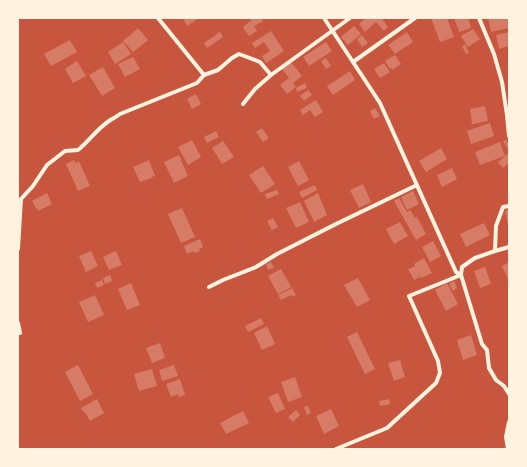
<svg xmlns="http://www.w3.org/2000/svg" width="527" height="467" font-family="'Sofia Sans Condensed',sans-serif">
<rect width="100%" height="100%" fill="#c8553d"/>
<path fill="#d67c66" d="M183 18H199L187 26Z
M250 18H261L263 21 254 26Z
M366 18H384L383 20 388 27 384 31 376 22 365 32 359 24Z
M431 18H447L454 37 440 42Z
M454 18H468L471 28 459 32Z
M488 18H509V28L491 32Z
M251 21 257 31 249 36 243 27Z
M354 26 361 34 348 45 341 37Z
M138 28 148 40 133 52 123 41Z
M473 29 480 39 468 47 461 36Z
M271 31 284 51 266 63 262 56 270 51 264 42 255 48 252 43Z
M220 32 223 37 207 48 204 43Z
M407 32 413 42 395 54 388 45Z
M509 32V46L499 49 496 35Z
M362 35 368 43 362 47 357 39Z
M70 40 77 52 51 66 44 54Z
M123 42 131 54 115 64 108 52Z
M326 42 332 51 309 66 303 57Z
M465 44 469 53 466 54 462 46Z
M395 55 401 64 392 70 391 68 390 69 385 61Z
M133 57 140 69 125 77 118 64Z
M326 58 331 66 326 69 321 61Z
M77 61 86 76 73 83 65 69Z
M291 62 302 76 293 83 296 87 287 94 280 85 289 78 282 69Z
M384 63 390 72 380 78 374 69Z
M103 67 115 88 102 96 89 75Z
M350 71 355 80 333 95 327 86Z
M305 83 307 88 297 92 296 88Z
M308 90 312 95 304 101 300 96Z
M196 94 201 104 192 109 187 99Z
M316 100 323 112 315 117 310 110 303 115 300 110Z
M485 106 488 121 472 124 470 109Z
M375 108 380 116 374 119 370 111Z
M490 123 494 136 471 144 467 131Z
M262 128 269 138 263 142 256 132Z
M216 131 219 137 207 143 204 137Z
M192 140 201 157 188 165 178 147Z
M506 140 509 145V148L508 149 503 141Z
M223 141 234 157 222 164 212 148Z
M500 142 505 156 480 165 475 152Z
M441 148 447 159 426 172 419 161Z
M509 153V163L503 168 498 162Z
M179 155 188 176 174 183 164 162Z
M74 160 75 163 79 161 90 186 78 191 66 164Z
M149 160 155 176 151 177 152 178 140 182 133 167Z
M299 161 309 180 298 186 288 167Z
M263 166 275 184 261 193 249 175Z
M452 168 457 179 442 187 437 175Z
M363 184 371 202 359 208 350 190Z
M315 185 317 190 302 198 299 192Z
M277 190 279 194 267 199 265 194Z
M413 191 419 204 407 210 401 197Z
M47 193 52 204 38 211 32 201Z
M318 193 327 215 314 222 304 201Z
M399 198 407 212 410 210 415 218 417 217 426 234 416 240 394 201Z
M300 202 309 222 296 228 286 208Z
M182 208 195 237 181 243 168 214Z
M509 210V225H508L505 211Z
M273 218 278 227 272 230 267 221Z
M400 222 408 236 394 244 386 229Z
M484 223 490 235 466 247 460 234Z
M200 239 203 247 199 249 200 251 195 253 194 251 187 254 184 246Z
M433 241 441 256 430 262 422 247Z
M91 251 98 266 86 272 79 256Z
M116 251 122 265 109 270 103 257Z
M424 258 432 273 421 278 417 270 420 277 414 280 408 269 415 266 414 264Z
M271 262 274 268 268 270 266 264Z
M509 262V281L502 266Z
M485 267 491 284 480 288 474 271Z
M281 269 291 287 278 294 268 276Z
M110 275 112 281 105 284 103 278Z
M358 278 370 300 357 307 344 285Z
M102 280 104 285 97 288 95 283Z
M454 281 457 288 453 291 449 284Z
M131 283 140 305 127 310 118 289Z
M447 283 458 304 446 311 435 290Z
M292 288 296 295 292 297 291 295 281 300 278 295Z
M95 295 104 315 88 322 79 302Z
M261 318 264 324 248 332 245 326Z
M267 326 275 344 262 350 254 333Z
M357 332 375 369 365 374 347 337Z
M471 335 477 355 463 360 457 340Z
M160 343 165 358 152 363 146 348Z
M400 360 405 377 394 381 388 363Z
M78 365 93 394 80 401 65 372Z
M174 365 178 376 162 381 159 370Z
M152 369 157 386 139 391 134 374Z
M295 377 302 397 288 402 281 382Z
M180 379 185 395 179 397 178 394 171 397 166 384Z
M278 393 285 409 276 413 268 397Z
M97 399 104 413 90 421 85 412 84 413 81 408Z
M389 399 390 404 380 406 379 401Z
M308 406 311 413 307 415 304 407Z
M331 409 339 426 324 434 316 416Z
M296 410 300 415 293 422 288 417Z
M243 411 249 423 226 434 220 423Z"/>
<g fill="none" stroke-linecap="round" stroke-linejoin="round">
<path stroke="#fff3e0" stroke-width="4" d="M158 18 204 75
M324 18 380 103 456 272 461 275 462 267 475 258 495 251 496 226 503 207 509 206
M479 18 494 54 502 82 507 115 509 136
M353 62 415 18
M243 104 255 89 271 75 350 18
M18 249 21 199 33 186 47 165 65 151 78 150C89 141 97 129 109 121 112 119 116 117 120 114L197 83 204 75 218 70 232 58 239 54 260 62 271 75
M495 251 509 247
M209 287 223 280 256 267 277 254 336 224 417 185
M18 323 20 333
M336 449 387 428 436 383 440 373 438 361 409 296 461 275 482 344 487 350 489 368 496 380 504 386 509 394
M508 449 506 437 509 422"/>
</g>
<rect width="527" height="467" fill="none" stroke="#fff3e0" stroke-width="38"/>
</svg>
